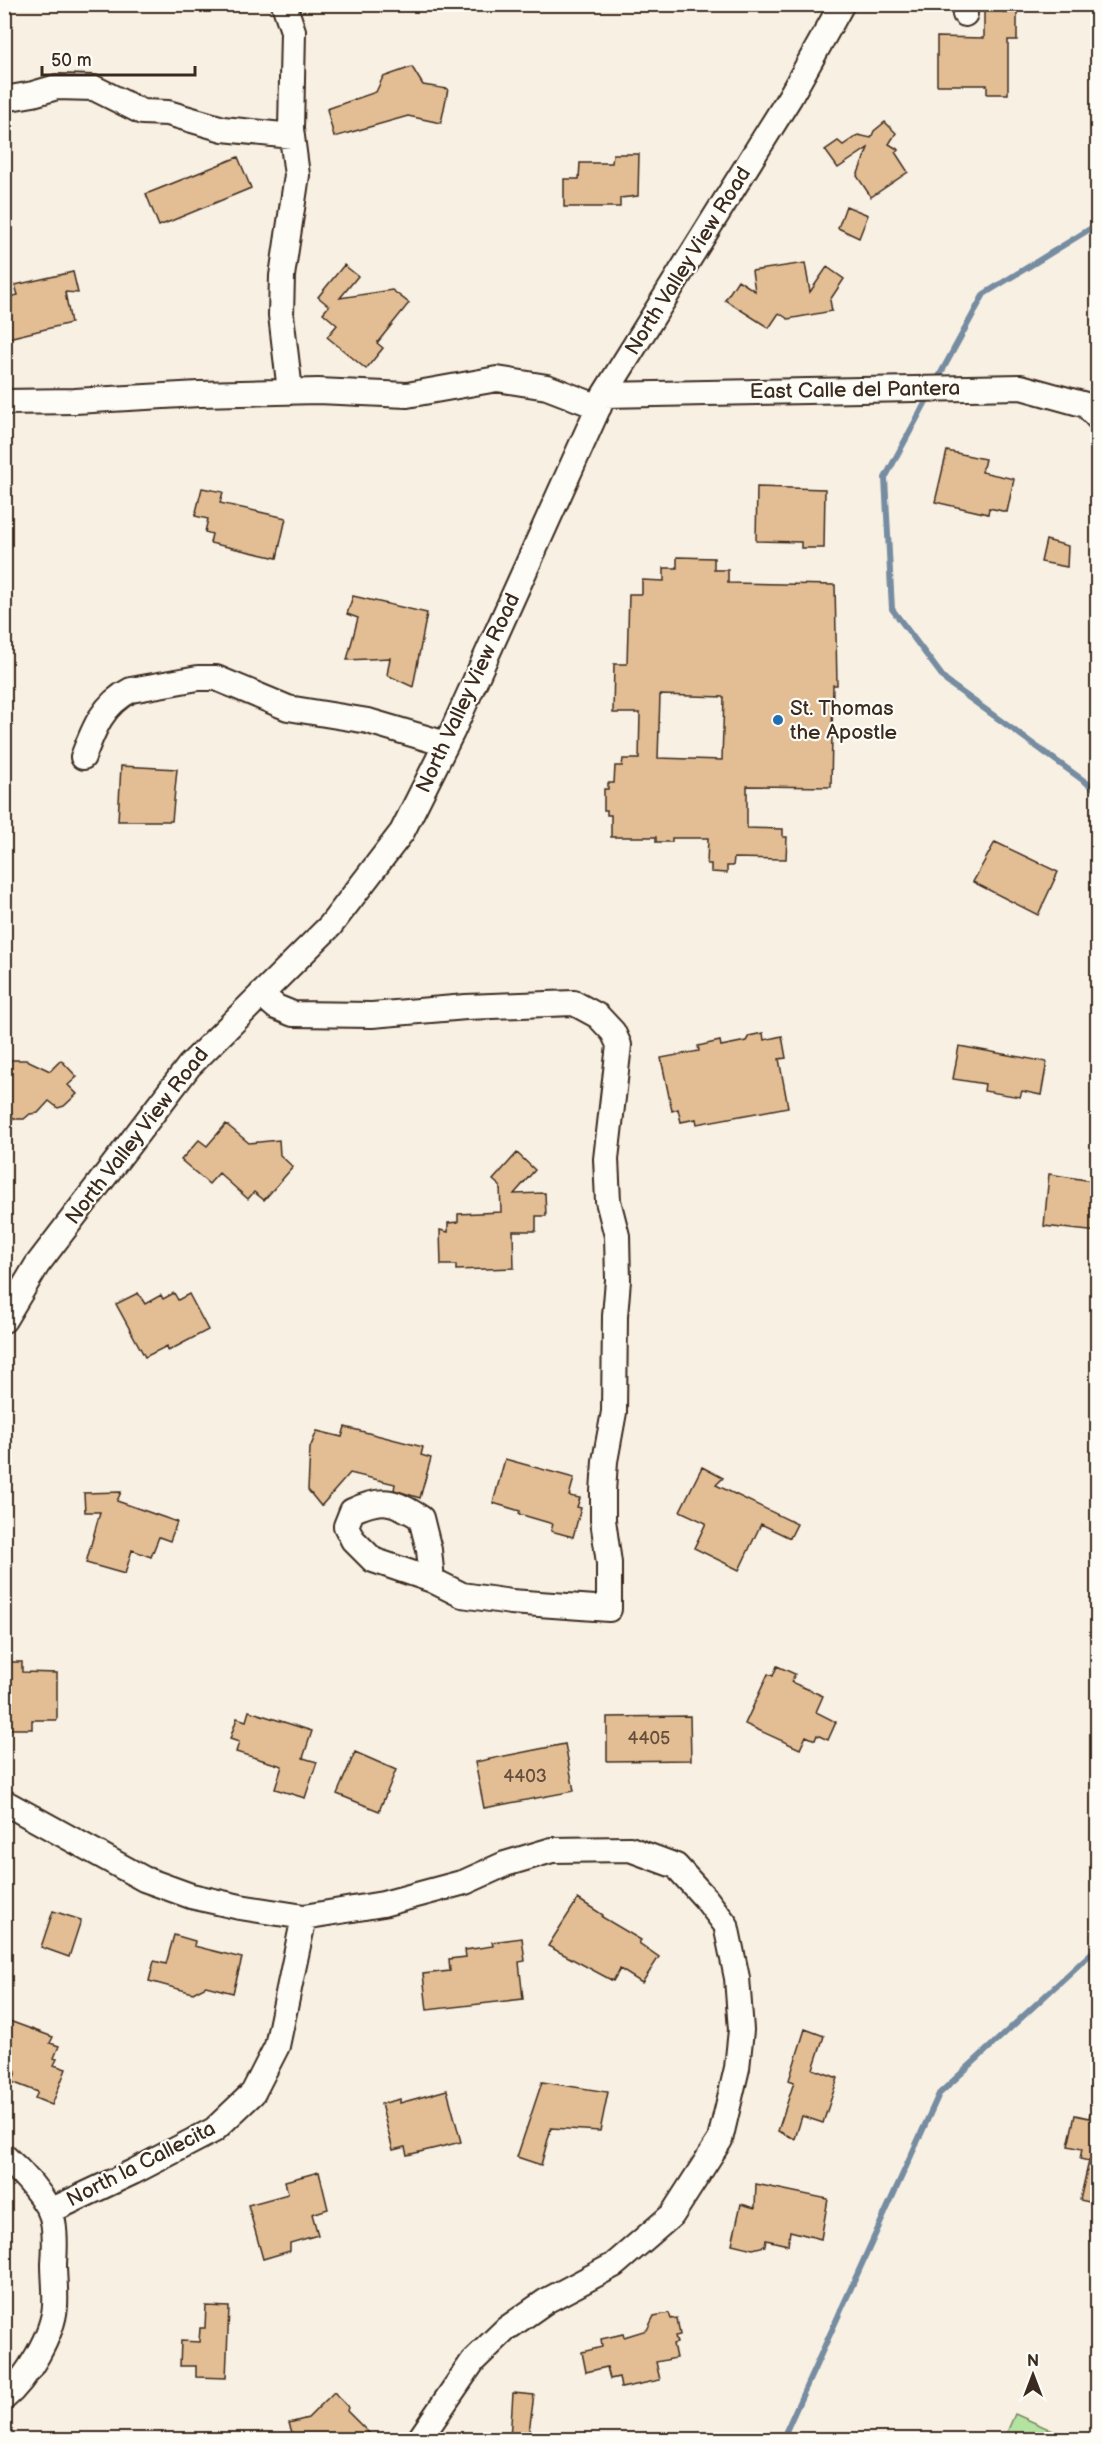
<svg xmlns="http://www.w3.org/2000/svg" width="1102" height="2444" font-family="'Balsamiq Sans',sans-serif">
<rect width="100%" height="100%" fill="#f8f0e3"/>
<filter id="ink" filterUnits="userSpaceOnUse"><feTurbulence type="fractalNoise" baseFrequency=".0167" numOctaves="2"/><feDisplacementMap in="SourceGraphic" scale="12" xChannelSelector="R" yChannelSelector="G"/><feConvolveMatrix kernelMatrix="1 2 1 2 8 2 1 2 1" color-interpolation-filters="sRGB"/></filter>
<g filter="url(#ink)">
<path fill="#b4e2a1" stroke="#788660" stroke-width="1.5" d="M1015 2414 1067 2437 1066 2439H1004Z"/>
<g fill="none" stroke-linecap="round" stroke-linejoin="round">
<path stroke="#768ca1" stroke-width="6" d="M936 382 984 294 1098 224
M930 394 885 478 892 609 946 681 1098 791
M782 2440 939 2094 1098 1947"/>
</g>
<path fill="#e3be94" stroke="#3b2a1e" stroke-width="1.5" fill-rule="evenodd" d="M984 4H1003V12H1017V40H1008V94H987V85H937V37L984 38Z
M412 67 423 85 448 89 441 123 408 116 334 137 327 109 376 92 383 77Z
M885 122 896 133 889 144 899 150 895 152 908 172 871 197 857 176 868 148 838 168 825 150 838 141 843 145 858 135 871 138 874 131Z
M613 154H639L638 196 620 198V207H564V179H579L580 163H612Z
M238 157 251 188 159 226 146 194Z
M846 206 868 215 859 238 838 228Z
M805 263 810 292 827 267 844 279 830 300 832 311 788 319 779 313 769 328 725 300 738 280 755 291 752 271Z
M344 265 358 276 340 298 392 290 409 303 377 343 383 348 366 369 327 337 337 325 323 313 329 306 318 297Z
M73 272 78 293 65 292 71 323 4 339V298L18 295 15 285Z
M947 451 985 459 982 472 1014 479 1007 512 989 508 988 514 935 502Z
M757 487 825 489 824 548H801V542L756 541Z
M202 488 223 492 220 503 286 518 277 558 210 543 212 534 205 532 208 519 195 516Z
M1046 540 1068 546 1067 567 1041 562Z
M677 557 714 558V570H728V583L835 585 837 685H833L831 787 747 786V828L783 829V837H787L786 859 734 858 733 866H727V873L711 872V864H707L708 838H672V842H656V837H611V815H607V810H604V789H608V783H614L615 766H622L623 759H639L640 713H613L614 664H627L629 594H642V580L664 581V568H677ZM660 695 724 697 722 760 658 758Z
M353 596 427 613 413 687 387 675 390 658 347 660 358 618 347 614Z
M121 766 177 769 172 821H118Z
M995 842 1058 872 1038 915 973 882Z
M763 1033 764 1040 782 1036 786 1058 779 1059 788 1107 697 1124 696 1119 681 1122 678 1109 672 1111 661 1058 699 1051 698 1046 720 1041 721 1046 746 1041 749 1036Z
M959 1046 1047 1062 1041 1095 1022 1091 1020 1097 984 1091 985 1084 953 1079Z
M4 1060H27L50 1071 61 1060 77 1077 68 1085 77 1094 64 1106 58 1108 49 1101 38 1113 30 1114 24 1119H14L10 1113 4 1114Z
M226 1124 249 1143 279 1140 280 1155 293 1167 264 1200 254 1192 248 1199 219 1173 209 1184 181 1160 199 1140 207 1146Z
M517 1153 535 1170 514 1194 545 1193 546 1216H536V1231H513L514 1268 456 1270V1265H441L440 1230 448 1232V1223L458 1222V1214L501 1212 500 1186 493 1180Z
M1049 1174 1098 1182V1232L1044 1226Z
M138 1293 145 1304 161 1295 163 1299 174 1293 178 1300 189 1294 208 1330 168 1351 167 1346 145 1357 116 1304Z
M345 1427 423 1447 421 1455 431 1458 420 1498 394 1490 395 1484 350 1473 321 1506 308 1490 310 1448 317 1431 342 1437Z
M505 1459 574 1478 569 1496 580 1498 577 1507 581 1508 573 1537 551 1531 553 1524 519 1514 520 1511 493 1503Z
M702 1467 723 1478 716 1485 797 1524 790 1538 761 1524 739 1570 694 1548 706 1523 680 1511Z
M121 1492 117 1501 177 1522 170 1541 159 1537 151 1557 132 1550 125 1574 86 1563 100 1512H85L84 1493Z
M4 1662H22V1672L57 1673V1720H32V1729H4Z
M777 1666 795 1674 791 1682 823 1696 816 1712 836 1722 828 1740 817 1735 815 1740 806 1736 800 1749 745 1724 768 1674 773 1676Z
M249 1711 312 1731 303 1758 317 1762 305 1798 275 1789 282 1766 236 1752 239 1742 230 1739 237 1718 246 1721Z
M690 1716 691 1760 607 1761V1717Z
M565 1744 574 1791 484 1808 475 1762Z
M355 1752 396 1770 379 1811 337 1794Z
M578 1899 603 1915 602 1917 641 1940 639 1943 659 1957 642 1983 620 1969 613 1981 548 1946Z
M53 1911 81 1920 69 1957 41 1947Z
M174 1935 195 1941 194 1946 242 1958 233 1993 206 1986 193 1993 149 1981 154 1961 166 1964Z
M522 1938 525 1961 519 1962 523 1999 427 2010 423 1974 450 1971 449 1959 466 1957 465 1950 493 1946 492 1942Z
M4 2019 53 2037 50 2043 59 2046 54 2058 57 2059 54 2065 66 2069 52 2105 35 2098 38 2092 12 2082 16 2072 4 2067Z
M805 2029 824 2036 813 2069 838 2078 823 2123 802 2116 795 2139 778 2131 794 2082 789 2080Z
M542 2082 608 2092 600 2131 551 2128 541 2165 517 2157Z
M447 2090 461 2142 407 2155 405 2147 393 2150 381 2104 400 2099V2103Z
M1091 2110 1098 2111V2204L1080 2200 1089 2161 1080 2159 1082 2149 1068 2146 1075 2115 1089 2118Z
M319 2172 328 2209 312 2214 318 2235 290 2243V2251L263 2259 248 2205 288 2194 285 2181Z
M756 2184 828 2199 821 2239 790 2231 788 2245 766 2240 765 2246 753 2249 732 2244 741 2204 755 2208Z
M206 2306 229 2307 226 2378 196 2377V2366H180L181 2341 199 2342 200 2328H205Z
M669 2313 671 2319 677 2318 680 2335 675 2336 677 2343 673 2344 676 2358 656 2362 660 2380 621 2388 619 2377 610 2379 607 2367 586 2372 582 2352 602 2347 601 2339 623 2334 624 2337 647 2330 654 2316Z
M334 2392 348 2407 347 2411 375 2439H294L289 2423 308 2418Z
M513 2393 534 2395 528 2439H510Z"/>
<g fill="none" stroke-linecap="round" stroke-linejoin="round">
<defs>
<path id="minor" d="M284 4 293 31 291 129 297 175 282 276 281 315 290 391
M964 4 965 14
M4 99 33 94 57 87 94 88 142 112 168 113 223 129 292 136
M604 395 1021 387 1086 405 1098 418
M4 402 75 401 199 394 318 391 407 395 497 379 547 387 599 407
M83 757C94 728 103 704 131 690L198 678H216L288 708 368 721 446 744
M261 994 276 1007 293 1014 372 1015 466 1007 574 1003 598 1016 613 1032 619 1045 606 1159 608 1201 617 1236 618 1280 615 1316 614 1412 605 1461 603 1492V1520L609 1563V1609L511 1602 462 1595 432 1580 373 1560 353 1540 346 1526 352 1511C382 1497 393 1500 421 1518L429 1550 432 1580
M4 1320 37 1265 189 1066 330 926 402 832 452 732 604 395 790 97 842 4
M4 1802 144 1879 191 1896 240 1907 304 1917 383 1904 465 1882 505 1864 552 1850 630 1849 676 1866 706 1899 726 1925 737 1978 741 2030 737 2068 720 2140 672 2215 614 2265 546 2301 506 2329 473 2361 419 2440
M4 2156C21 2171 38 2190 49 2209 56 2222 55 2250 54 2264 54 2278 56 2292 55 2306 53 2335 26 2380 4 2398
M50 2211 133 2172 214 2130 253 2093 277 2046 304 1917"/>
</defs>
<use href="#minor" stroke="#3b2a1e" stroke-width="28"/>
<use href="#minor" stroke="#fdfcf7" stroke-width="24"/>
</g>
</g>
<circle fill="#1f6fb2" stroke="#fdfcf7" stroke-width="2" cx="778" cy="720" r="6"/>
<g text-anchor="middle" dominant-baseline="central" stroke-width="4.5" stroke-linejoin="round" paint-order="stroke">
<g font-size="18" fill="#654f3c">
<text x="649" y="1738">4405</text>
<text x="525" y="1776">4403</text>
</g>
<g font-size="21" fill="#3b2a1e" stroke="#fdfcf7">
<text transform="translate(688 261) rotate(-58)">North Valley View Road</text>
<text transform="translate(855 390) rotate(-1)">East Calle del Pantera</text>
<text transform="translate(468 693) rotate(-65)">North Valley View Road</text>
<text transform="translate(137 1136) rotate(-52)">North Valley View Road</text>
<text transform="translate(141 2164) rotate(-27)">North la Callecita</text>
</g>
<g font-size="21" fill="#3b2a1e" stroke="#fdfcf7" text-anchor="start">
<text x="790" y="708">St. Thomas<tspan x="790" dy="24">the Apostle</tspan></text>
</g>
</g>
<rect width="1102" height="2444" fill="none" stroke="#fdfcf7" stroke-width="24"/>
<rect x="12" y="12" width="1078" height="2420" fill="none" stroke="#3b2a1e" stroke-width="2" filter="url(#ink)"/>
<g transform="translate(1033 2375)" stroke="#fdfcf7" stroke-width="4.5" paint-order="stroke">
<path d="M0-4.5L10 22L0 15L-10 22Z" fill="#3b2a1e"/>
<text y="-9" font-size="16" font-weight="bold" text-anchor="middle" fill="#3b2a1e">N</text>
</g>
<path d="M42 66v9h153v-9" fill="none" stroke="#3b2a1e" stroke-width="3"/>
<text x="51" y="66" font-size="18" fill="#3b2a1e" stroke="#fdfcf7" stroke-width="4.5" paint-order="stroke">50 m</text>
</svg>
